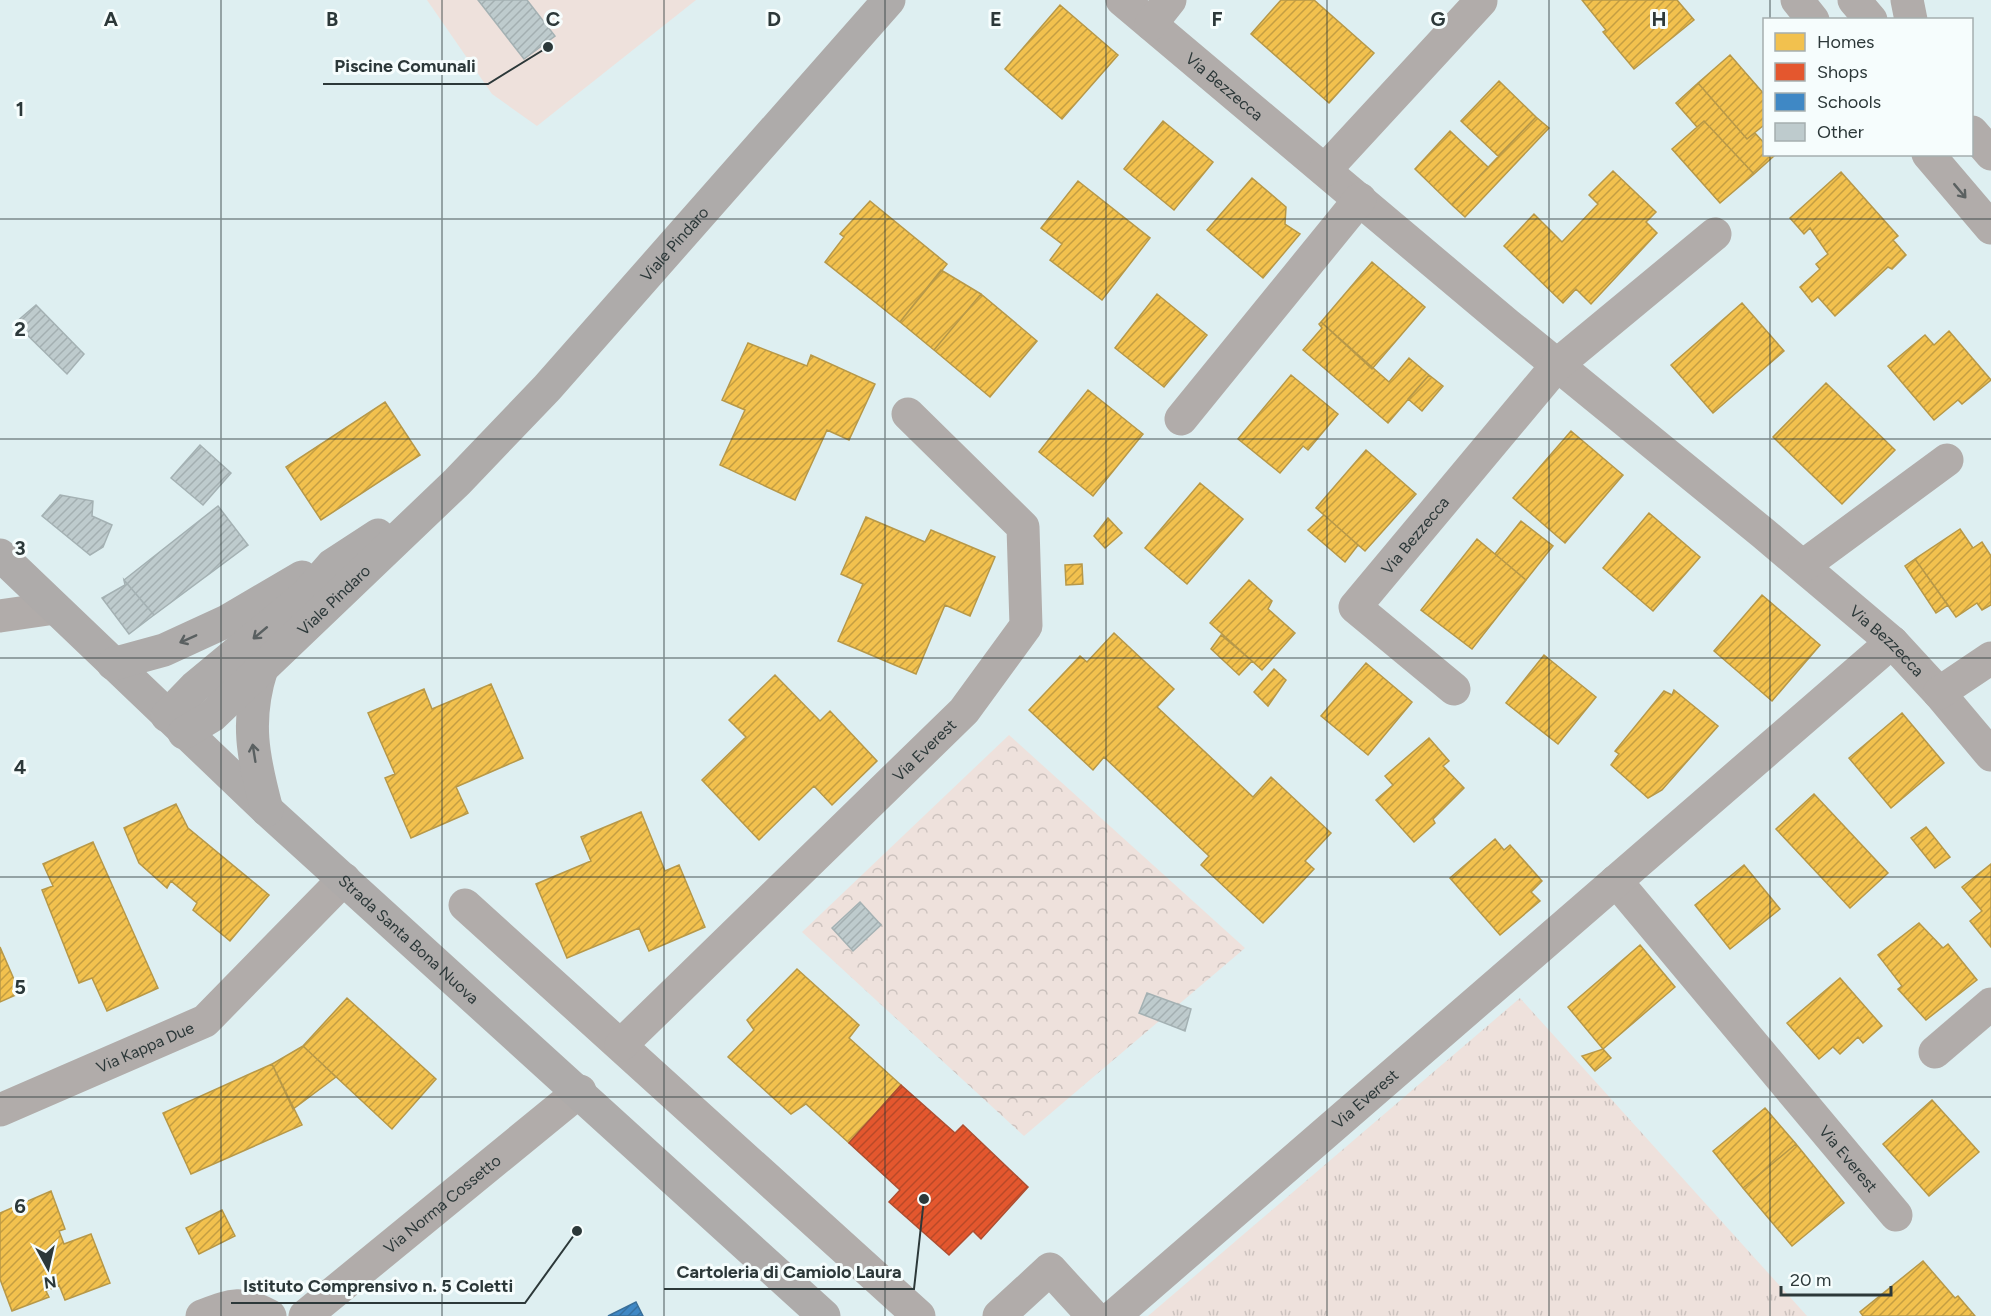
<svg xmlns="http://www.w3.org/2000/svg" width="1991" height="1316" font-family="Figtree,sans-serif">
<defs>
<pattern id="grass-tufts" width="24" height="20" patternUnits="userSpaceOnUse" patternTransform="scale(1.5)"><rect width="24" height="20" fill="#eee1dc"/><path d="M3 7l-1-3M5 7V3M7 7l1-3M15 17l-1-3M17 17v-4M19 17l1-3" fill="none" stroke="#ccc2be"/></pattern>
<pattern id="forest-crowns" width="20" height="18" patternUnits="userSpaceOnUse" patternTransform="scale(1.5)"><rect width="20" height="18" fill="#eee1dc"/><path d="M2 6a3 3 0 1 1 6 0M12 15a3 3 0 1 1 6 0" fill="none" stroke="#ccc2be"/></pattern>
<pattern id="homes-hatch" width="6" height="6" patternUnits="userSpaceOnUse" patternTransform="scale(1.5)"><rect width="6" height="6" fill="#f2c14e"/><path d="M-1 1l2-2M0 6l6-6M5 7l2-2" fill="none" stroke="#c49e42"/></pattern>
<pattern id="shops-hatch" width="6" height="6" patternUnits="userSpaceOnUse" patternTransform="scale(1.5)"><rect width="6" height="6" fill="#e4572e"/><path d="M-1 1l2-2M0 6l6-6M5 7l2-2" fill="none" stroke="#b94928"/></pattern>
<pattern id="schools-hatch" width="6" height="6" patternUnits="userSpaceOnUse" patternTransform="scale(1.5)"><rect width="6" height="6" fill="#3f88c5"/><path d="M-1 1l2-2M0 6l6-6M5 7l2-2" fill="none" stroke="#3570a1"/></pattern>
<pattern id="building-hatch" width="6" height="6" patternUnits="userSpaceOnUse" patternTransform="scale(1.5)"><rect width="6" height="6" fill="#becbcd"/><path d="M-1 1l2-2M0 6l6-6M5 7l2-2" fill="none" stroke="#a3afb1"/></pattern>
</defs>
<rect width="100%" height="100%" fill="#deeff1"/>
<path fill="url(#grass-tufts)" d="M1520 998 1807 1316H1148Z"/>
<path fill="url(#forest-crowns)" d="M1009 735 1245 948 1024 1136 802 932Z"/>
<path fill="#eee1dc" d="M427 0H696L537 126 492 94Z"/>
<path fill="url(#homes-hatch)" stroke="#b79848" stroke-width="1.5" d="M1281 0H1314L1374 53 1329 103 1251 34Z
M1582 0H1677L1694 20 1634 69 1603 32 1606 30Z
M1060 5 1118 55 1062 119 1005 69Z
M1730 55 1764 94V125L1747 139 1698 83Z
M1499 81 1536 117 1498 156 1461 121Z
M1698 83 1747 139 1755 133 1764 143V154L1775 155 1754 174 1704 121 1697 127 1676 103Z
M1536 117 1549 128 1465 217 1452 205Z
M1163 121 1213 162 1174 210 1124 169Z
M1704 121 1754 174 1720 203 1672 149Z
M1450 131 1488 167 1452 205 1415 169Z
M1613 171 1656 212 1646 222 1657 233 1591 304 1576 289 1563 303 1504 246 1534 214 1562 242 1598 204 1589 195Z
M1841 172 1898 236 1893 240 1906 255 1892 269 1888 267 1835 316 1818 297 1812 302 1800 287 1820 269 1816 264 1828 254 1810 228 1804 234 1790 218Z
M1252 178 1286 207 1285 224 1300 234 1263 278 1207 230Z
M1078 181 1150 238 1102 300 1050 260 1062 244 1041 228Z
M870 201 947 264 900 322 825 262 844 237 840 234Z
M1372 262 1425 307 1372 369 1321 322Z
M941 270 981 294 934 350 900 322Z
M981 294 1037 341 990 397 934 350Z
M1157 294 1207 335 1164 387 1115 348Z
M1742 303 1784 351 1713 413 1671 365Z
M1321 322 1389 382 1409 358 1429 375 1388 423 1303 350 1322 328 1319 324Z
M1949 331 1991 380 1962 404 1958 400 1934 420 1888 366 1925 335 1934 345Z
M748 343 807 366 811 355 875 384 849 440 827 430 795 500 720 465 745 410 722 400Z
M1291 375 1338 414 1308 450 1303 446 1280 473 1238 439Z
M1429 375 1443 386 1422 411 1408 399Z
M1826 383 1895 450 1842 504 1773 437Z
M1088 390 1143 434 1093 496 1039 452Z
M385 402 420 455 321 520 286 467Z
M1571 431 1623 475 1565 543 1513 498Z
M1366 450 1416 494 1365 551 1316 508Z
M1200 483 1243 519 1187 584 1145 548Z
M1649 513 1700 557 1653 611 1603 568Z
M1324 515 1358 545 1345 562 1308 530Z
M866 517 925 542 931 530 995 557 970 616 945 605 916 674 838 641 863 584 841 574Z
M1108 518 1122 533 1105 548 1094 536Z
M1521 521 1553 546 1526 580 1495 554Z
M1960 529 1973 548 1982 542 1991 556V605L1982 610 1977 603 1956 617 1915 559Z
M1477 539 1526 580 1472 649 1421 610Z
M1915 559 1948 605 1936 613 1905 566Z
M1082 564 1083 584 1066 585 1065 565Z
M1249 580 1272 601 1268 609 1295 633 1262 670 1210 623Z
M1762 595 1820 645 1772 701 1714 651Z
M1114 633 1174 689 1157 707 1253 797 1271 777 1331 833 1305 861 1314 869 1263 923 1201 865 1209 856 1104 757 1093 770 1029 710 1080 656 1087 662Z
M1221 635 1252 661 1239 675 1211 649Z
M1544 655 1596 697 1558 744 1506 703Z
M1366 663 1412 702 1368 755 1321 716Z
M1274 669 1286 680 1268 706 1254 692Z
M775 675 820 721 830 711 877 761 832 805 814 786 759 840 702 780 746 737 729 720Z
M491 684 523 758 456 787 468 813 411 838 385 778 395 774 368 713 424 689 432 709Z
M1674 690 1718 726 1662 790 1648 798 1611 765 1619 754 1615 751 1664 691 1672 695Z
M1902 713 1944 763 1891 808 1849 758Z
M1429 738 1449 761 1443 766 1464 788 1433 819 1435 823 1414 842 1376 800 1393 785 1385 776Z
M1814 794 1888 873 1850 908 1776 829Z
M176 804 188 828 269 895 230 941 193 910 197 903 171 881 167 888 139 863 124 828Z
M641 812 665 871 679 865 705 927 649 951 639 928 567 958 536 884 591 861 581 837Z
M1926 827 1950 857 1935 868 1911 838Z
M1495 839 1504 850 1510 845 1542 881 1531 892 1540 901 1500 935 1450 878Z
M93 842 158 988 107 1011 92 978 79 983 42 890 53 886 43 864Z
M1991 864V947L1970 921 1982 911 1962 887Z
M1744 865 1780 909 1730 949 1695 905Z
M1919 923 1943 948 1948 944 1977 980 1926 1020 1898 989 1902 986 1878 955Z
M1640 945 1675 987 1603 1049 1568 1007Z
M0 947 20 993 0 1002Z
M797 969 859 1025 849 1038 901 1085 849 1143 806 1104 791 1114 728 1057 754 1030 747 1020Z
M1840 978 1882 1026 1863 1043 1858 1037 1840 1054 1833 1047 1819 1059 1787 1023Z
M347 998 436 1079 392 1129 303 1046Z
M303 1046 336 1077 293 1109 272 1064Z
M1603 1049 1611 1058 1595 1071 1582 1056Z
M272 1064 302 1125 191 1174 163 1113Z
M1932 1100 1979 1152 1929 1196 1883 1144Z
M1765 1108 1796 1144 1743 1188 1713 1151Z
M1796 1144 1844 1203 1792 1246 1743 1188Z
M51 1191 65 1229 59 1231 64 1244 91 1234 110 1283 65 1300 59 1285 46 1291 49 1297 12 1311 0 1279V1213Z
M222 1210 235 1236 199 1254 186 1228Z
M1923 1261 1955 1298 1958 1296 1975 1316H1863L1860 1312Z"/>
<path fill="url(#shops-hatch)" stroke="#ad4e31" stroke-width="1.5" d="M901 1085 955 1133 963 1125 1028 1187 981 1239 973 1231 949 1255 889 1202 900 1190 849 1143Z"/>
<path fill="url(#schools-hatch)" stroke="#39709b" stroke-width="1.5" d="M636 1302 643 1316H608Z"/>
<path fill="url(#building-hatch)" stroke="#a4b1b3" stroke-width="1.5" d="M478 0H527L555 36 524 59Z
M36 305 84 354 67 374 15 323Z
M200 445 231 473 203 505 171 478Z
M60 495 93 501 92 516 112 525 103 547 90 555 42 516Z
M218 506 248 545 154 615 124 580Z
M124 580 154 615 129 634 102 598 125 585Z
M860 902 881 925 853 951 832 928Z
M1147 993 1191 1009 1185 1031 1139 1013Z"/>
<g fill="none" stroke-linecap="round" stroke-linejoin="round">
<g stroke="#b1acaa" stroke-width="33">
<path id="s1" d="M1122 0 1507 324 1763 533 1892 642 1939 693 1991 755"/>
<path d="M1797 0 1813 20"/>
<path d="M1854 0 1871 20"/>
<path d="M1907 0 1911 20"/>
<path d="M1151 24 1170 0"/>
<path d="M1972 132 1991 154"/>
<path d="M1928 154 1991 228"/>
<path d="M1325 170 1481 1"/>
<path d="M1181 419 1360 199"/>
<path d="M1803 566 1947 460"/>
<path d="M0 616 55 608"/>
<path id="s2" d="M1454 689 1355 607 1558 364 1715 234"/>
<path d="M1939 693 1991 658"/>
<path id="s3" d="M1616 881 1896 1215"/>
<path d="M465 905 919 1316"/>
<path id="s4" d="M621 1045 964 711 1026 626 1023 527 908 414"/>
<path d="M1935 1052 1991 1004"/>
<path id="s5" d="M0 1110 205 1021 344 879"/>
<path d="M202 1316C231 1305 241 1300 270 1316"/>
<path id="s6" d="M305 1316 580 1091"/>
<path d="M999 1316 1050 1269 1093 1316"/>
<path id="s7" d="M1114 1316 1892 642"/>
</g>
<g stroke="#aeabaa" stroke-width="33">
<path id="s8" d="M0 555 267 810 824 1316"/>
<path d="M113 664 164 650 227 621 302 577"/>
<path d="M262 668C245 720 253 758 267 810"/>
<path d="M167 716 195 687 305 596 332 565 378 535"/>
<path id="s9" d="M184 733 212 716 457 482 547 388 889 0"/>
</g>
</g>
<defs><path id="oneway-shaft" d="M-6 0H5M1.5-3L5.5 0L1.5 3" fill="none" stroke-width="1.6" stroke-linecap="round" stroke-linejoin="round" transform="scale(1.5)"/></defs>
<use stroke="#5b6161" href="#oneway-shaft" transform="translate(1960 191) rotate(50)"/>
<g stroke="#5a6061">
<use href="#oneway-shaft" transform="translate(260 633) rotate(140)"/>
<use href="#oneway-shaft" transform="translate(188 639) rotate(156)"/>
<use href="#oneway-shaft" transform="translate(254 753) rotate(-99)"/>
</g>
<path fill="none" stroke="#2c3839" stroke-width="1.5" stroke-opacity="0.55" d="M221 0V1316M442 0V1316M664 0V1316M885 0V1316M1106 0V1316M1327 0V1316M1549 0V1316M1770 0V20M1770 154V1316M0 219H1991M0 439H1991M0 658H1991M0 877H1991M0 1097H1991"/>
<g text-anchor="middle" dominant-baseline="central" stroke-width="6" stroke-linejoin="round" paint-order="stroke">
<g font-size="16" fill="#2c3839" stroke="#f6fdfd">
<text stroke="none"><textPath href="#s1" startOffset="134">Via Bezzecca</textPath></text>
<text stroke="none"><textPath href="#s9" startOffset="694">Viale Pindaro</textPath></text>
<text stroke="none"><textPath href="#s2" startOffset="222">Via Bezzecca</textPath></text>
<text stroke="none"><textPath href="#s9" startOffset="201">Viale Pindaro</textPath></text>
<text stroke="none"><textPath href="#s1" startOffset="998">Via Bezzecca</textPath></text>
<text stroke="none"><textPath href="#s4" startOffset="423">Via Everest</textPath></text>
<text stroke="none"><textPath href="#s8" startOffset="561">Strada Santa Bona Nuova</textPath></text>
<text stroke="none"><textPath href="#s5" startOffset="158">Via Kappa Due</textPath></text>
<text stroke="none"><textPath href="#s7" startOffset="332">Via Everest</textPath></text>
<text stroke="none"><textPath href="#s3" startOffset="362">Via Everest</textPath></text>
<text stroke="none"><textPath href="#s6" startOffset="177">Via Norma Cossetto</textPath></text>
</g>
</g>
<g font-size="20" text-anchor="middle" font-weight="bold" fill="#2c3839" stroke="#f6fdfd" stroke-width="6" stroke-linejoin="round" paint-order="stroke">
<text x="111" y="26">A</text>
<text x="332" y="26">B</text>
<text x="553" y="26">C</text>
<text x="774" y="26">D</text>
<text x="996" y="26">E</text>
<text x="1217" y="26">F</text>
<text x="1438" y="26">G</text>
<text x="1659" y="26">H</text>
<text x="20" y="116">1</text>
<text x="20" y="336">2</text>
<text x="20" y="555">3</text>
<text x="20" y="774">4</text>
<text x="20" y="994">5</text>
<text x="20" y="1213">6</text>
</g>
<path fill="none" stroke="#2c3839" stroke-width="2" d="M548 47L488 84H323M924 1199L914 1289H664M577 1231L525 1303H231"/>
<g fill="#2c3839" stroke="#f6fdfd" stroke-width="2">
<circle cx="548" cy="47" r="6"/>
<circle cx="924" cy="1199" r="6"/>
<circle cx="577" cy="1231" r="6"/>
</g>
<g font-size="18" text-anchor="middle" font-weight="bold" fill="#2c3839" stroke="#f6fdfd" stroke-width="6" stroke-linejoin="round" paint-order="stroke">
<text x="405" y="72">Piscine Comunali</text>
<text x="789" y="1278">Cartoleria di Camiolo Laura</text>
<text x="378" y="1292">Istituto Comprensivo n. 5 Coletti</text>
</g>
<rect x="1763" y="18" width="210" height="138" fill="#f6fdfd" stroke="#a5aeaf" stroke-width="1.5"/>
<rect x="1775" y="33" width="30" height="18" fill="#f2c14e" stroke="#a5aeaf" stroke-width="1.5"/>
<text x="1817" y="48" font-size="18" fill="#2c3839">Homes</text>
<rect x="1775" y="63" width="30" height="18" fill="#e4572e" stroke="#a5aeaf" stroke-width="1.5"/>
<text x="1817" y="78" font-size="18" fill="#2c3839">Shops</text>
<rect x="1775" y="93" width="30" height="18" fill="#3f88c5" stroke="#a5aeaf" stroke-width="1.5"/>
<text x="1817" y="108" font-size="18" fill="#2c3839">Schools</text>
<rect x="1775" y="123" width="30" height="18" fill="#becbcd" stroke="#a5aeaf" stroke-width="1.5"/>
<text x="1817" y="138" font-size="18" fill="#2c3839">Other</text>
<g transform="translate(48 1268) rotate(172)" stroke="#f6fdfd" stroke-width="4.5" paint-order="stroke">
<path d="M0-4.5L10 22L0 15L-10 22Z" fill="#2c3839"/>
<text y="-9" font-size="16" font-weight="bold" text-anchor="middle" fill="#2c3839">N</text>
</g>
<path d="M1781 1286v9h110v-9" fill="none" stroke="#2c3839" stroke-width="3"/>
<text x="1790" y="1286" font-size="18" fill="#2c3839" stroke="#f6fdfd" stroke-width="4.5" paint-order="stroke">20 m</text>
</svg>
